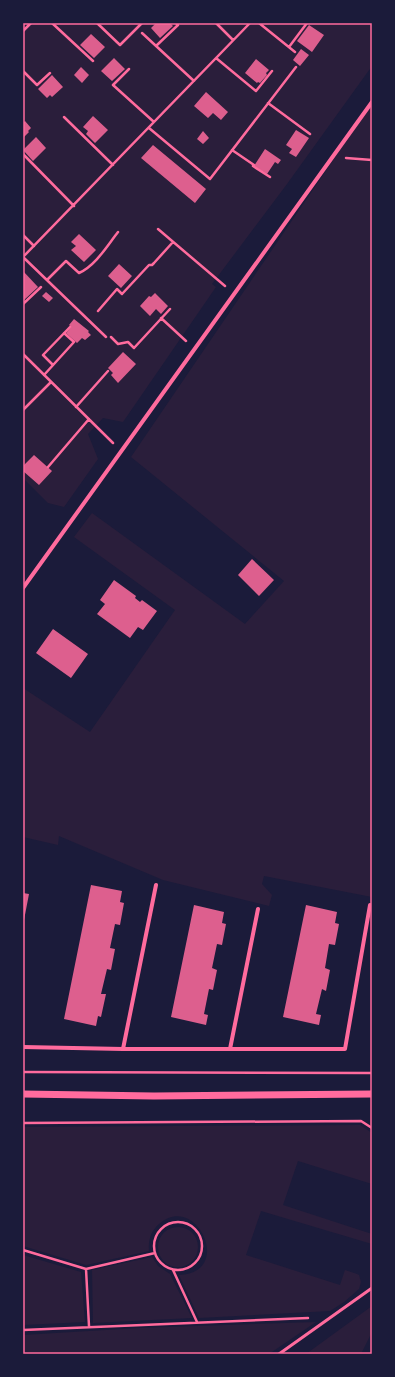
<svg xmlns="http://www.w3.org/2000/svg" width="395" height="1377" font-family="'DM Sans',sans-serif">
<rect width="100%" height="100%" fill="#1b1b3a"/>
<path fill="#2a1e3b" d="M23 23H372V66L287 184 212 284 216 287 123 422 103 418 88 434 98 459 64 507 48 503 23 478Z
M372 103V897L264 876 262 884 272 895 269 906 163 880 59 836 58 845 23 837V688L90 732 175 610 74 537 92 513 245 624 284 581 131 457Z
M360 1125 372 1133V1184L298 1161 283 1205 372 1234V1244L261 1211 246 1255 340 1285 345 1270 357 1274 359 1275 361 1282 359 1289 344 1302 330 1311 199 1318 179 1275C235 1273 196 1191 159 1224 151 1231 148 1240 149 1251L86 1265 23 1246V1127Z
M158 1247a20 20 0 1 1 40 0a20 20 0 1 1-40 0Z
M23 1255 81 1272 85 1322 23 1325Z
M152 1257 158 1266 170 1274 192 1318 93 1323 92 1270Z
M372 1306V1332L361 1354H306Z
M316 1322 269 1354H23V1335L139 1328Z"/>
<path fill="#dd5f8e" d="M156 23H170L173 26 160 38 151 28Z
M309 25 324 35 312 52 297 41Z
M91 34 105 47 94 58 80 45Z
M301 49 309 55 300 66 293 60Z
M114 58 125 69 112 81 101 71Z
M256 59 269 70 266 73 267 75 260 83 258 82 257 83 245 73Z
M81 67 89 75 82 83 74 75Z
M52 75 63 87 52 97 50 95 47 98 38 89Z
M206 92 228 112 221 120 213 113 208 118 194 106Z
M93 116 108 130 95 143 86 134 88 131 83 127Z
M25 121 31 128 28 131 29 132 23 138V123Z
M296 130 309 138 296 157 289 153 292 149 286 145Z
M203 131 209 138 203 144 197 139Z
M36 137 46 148 33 161 23 150Z
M153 145 206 189 195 203 141 158Z
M265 149 281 160 278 164 275 162 267 174 254 166Z
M79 234 96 250 84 262 71 250 76 246 71 242Z
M119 264 132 276 121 288 108 276Z
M23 271 38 287 23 301Z
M46 292 53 298 49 302 42 296Z
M155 293 168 306 161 314 156 309 150 316 140 306 149 296 151 297Z
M74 319 89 331 88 332 91 335 85 340 82 338 77 343 66 333 71 327 69 325Z
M123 352 136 364 118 383 111 375 113 373 108 368Z
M34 455 52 471 39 485 23 471V466Z
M252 559 274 580 259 596 238 575Z
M114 580 136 596 135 598 140 602 142 600 157 611 143 630 138 627 130 638 97 614 105 604 100 600Z
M53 629 88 654 71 678 36 653Z
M91 885 122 891 120 902 124 903 120 925 115 924 110 948 115 949 111 970 107 969 101 994H106L101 1017 98 1016 96 1026 64 1019Z
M23 893 29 894 24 920H23Z
M194 905 224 912 222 923 226 924 222 945 217 944 212 968 217 970 213 990 209 989 204 1014 208 1015 206 1025 171 1017Z
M306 905 337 912 335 923 339 924 335 945 329 944 325 968 330 970 326 991 322 989 316 1014 321 1015 319 1025 283 1017Z"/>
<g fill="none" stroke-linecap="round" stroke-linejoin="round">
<path stroke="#ff6b9d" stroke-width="2.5" d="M52 23 93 61
M97 23 120 45 142 23
M216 23 233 40
M259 23 295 52
M23 31 31 23
M142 33 194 81
M156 46 178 25 176 23
M289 47 307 23
M216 58 256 91 272 71
M129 69 113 85 154 122
M23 71 37 85 50 73
M268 103 310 134
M64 117 113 165
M149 128 210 179 296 67
M232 150 254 165 253 166 270 177
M23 154 74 206
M346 158 372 160
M158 229 225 286
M23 235 34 246
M23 257 250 23
M23 257 106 337
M47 280 66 261 79 273C96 265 107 246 118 232
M23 304 41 287
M98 311 117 289 122 294 149 265H152L154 263 173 242
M161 318 186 341
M111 337 118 344 128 342 134 348 170 309
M23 354 113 443
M53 365 43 355 70 327
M44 375 74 342 64 333
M76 407 108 371
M23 410 51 382
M48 467 89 419
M23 1072 372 1073
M23 1123 361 1121 372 1128
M154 1246a24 24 0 1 1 48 0a24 24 0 1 1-48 0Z
M23 1250 86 1269 89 1326
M86 1269 155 1253
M173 1270 197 1322
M23 1330 308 1318"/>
<path stroke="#ff6b9d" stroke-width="3" d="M279 1354 372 1288"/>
<path stroke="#ff6b9d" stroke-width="4" d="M23 588 372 102
M23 1047 123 1049H345L370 905
M123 1049 156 885
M230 1049 258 909"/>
<path stroke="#ff6b9d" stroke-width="7" d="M23 1094 154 1096 372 1094"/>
</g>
<rect width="395" height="1377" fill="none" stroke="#1b1b3a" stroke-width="48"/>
<rect x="24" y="24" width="347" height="1329" fill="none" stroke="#ff6b9d" stroke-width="1.5"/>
</svg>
